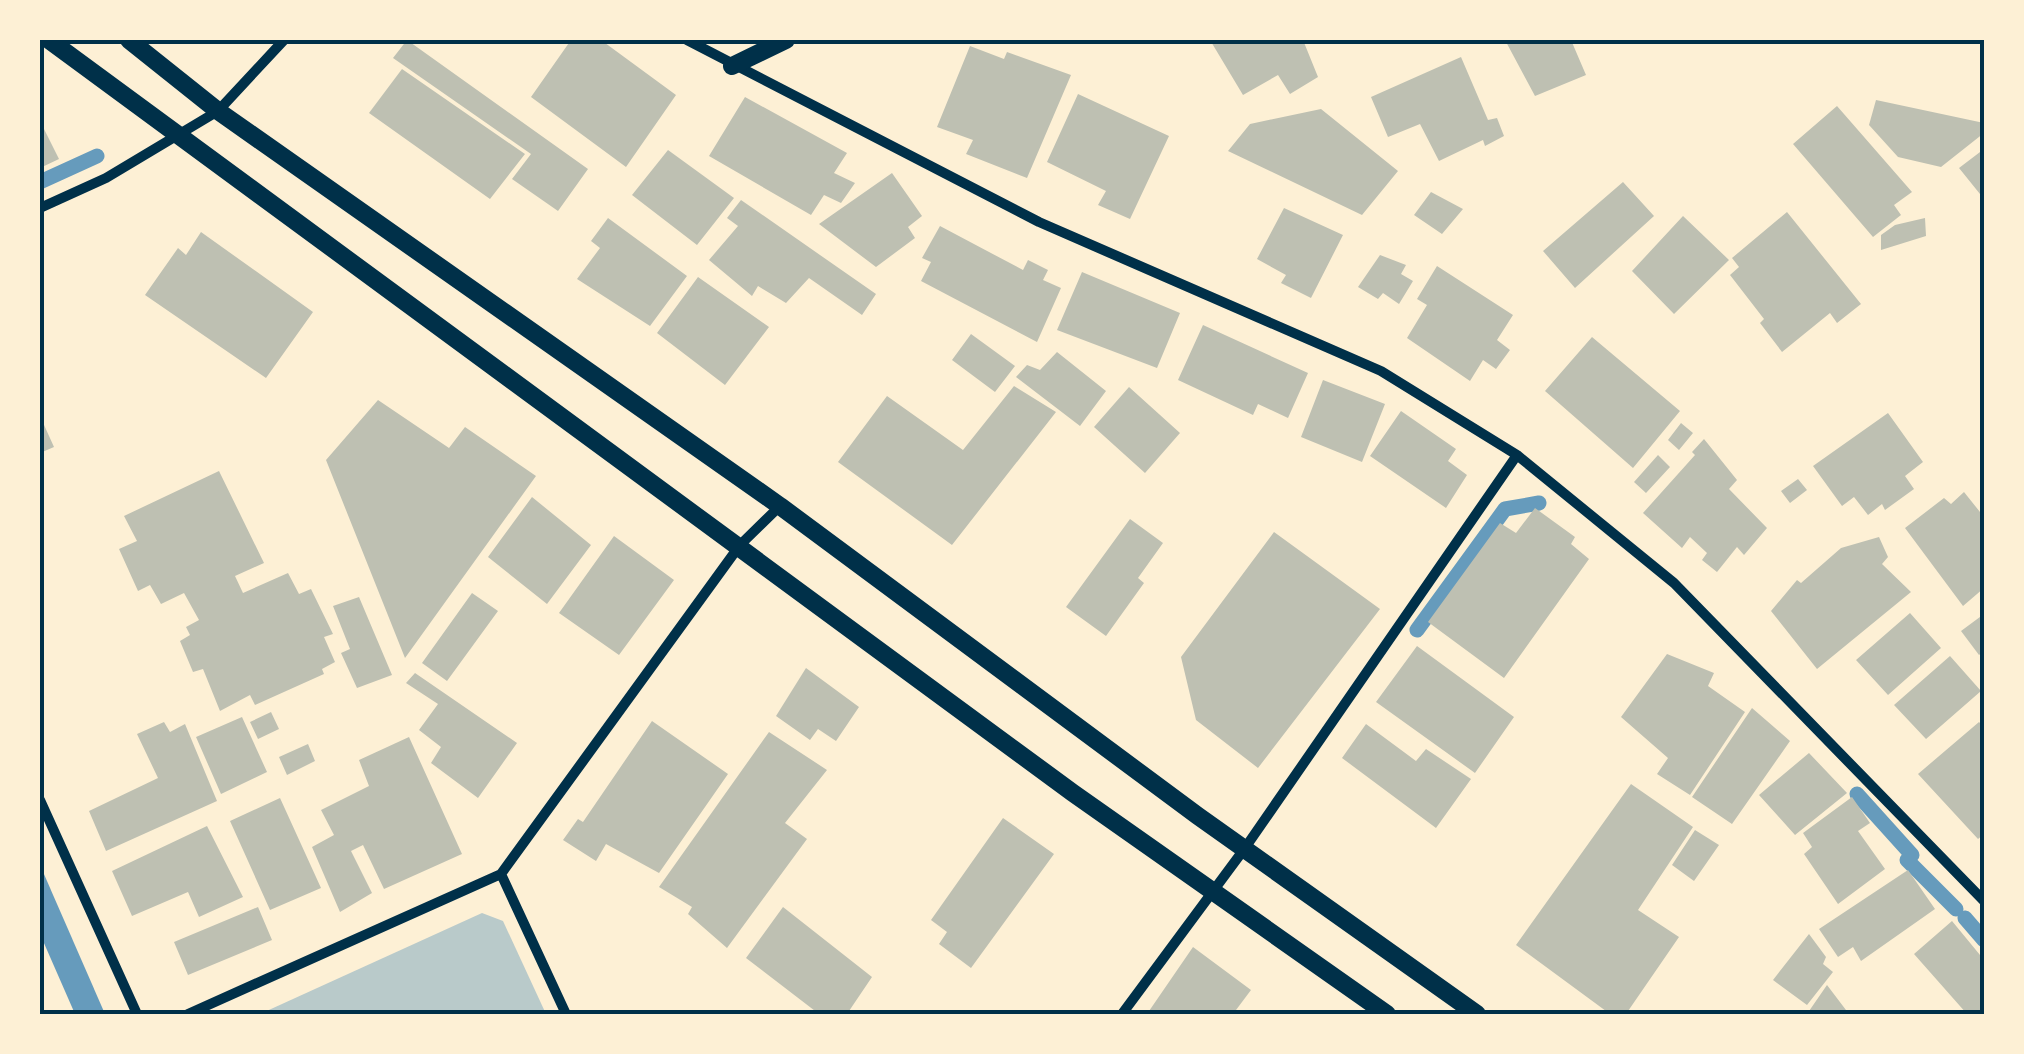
<svg xmlns="http://www.w3.org/2000/svg" width="2024" height="1054" font-family="Jost,sans-serif">
<rect width="100%" height="100%" fill="#fdf0d5"/>
<path fill="#b9caca" d="M482 913 503 921 546 1014H260Z"/>
<path fill="#669bbc" d="M40 865 105 1014H75L40 934Z"/>
<g fill="none" stroke-linecap="round" stroke-linejoin="round">
<path stroke="#669bbc" stroke-width="15" d="M40 182 97 156
M1417 630 1505 509 1539 503
M1857 794 1912 855 1907 860 1956 909
M1965 918 1984 940"/>
</g>
<path fill="#bec0b2" d="M407 40 588 169 558 211 512 179 531 154 393 58Z
M571 40H601L676 95 626 167 531 97Z
M1210 40H1303L1318 77 1290 94 1278 75 1243 95Z
M1505 40H1571L1586 75 1535 96Z
M970 46 1004 59 1007 52 1071 75 1027 178 966 154 973 140 937 127Z
M1461 57 1488 120 1497 118 1504 136 1485 146 1483 140 1439 161 1420 124 1388 137 1371 97Z
M402 69 525 154 490 199 369 113Z
M1078 94 1169 136 1130 219 1098 205 1106 191 1047 162Z
M745 97 847 153 834 173 855 183 841 203 824 195 811 215 709 156Z
M1876 100 1984 123V133L1941 167 1898 157 1869 125Z
M1837 106 1912 192 1894 205 1901 215 1873 237 1793 144Z
M1321 109 1398 171 1362 215 1228 151 1250 124Z
M43 127 59 159 40 168V128Z
M1984 149V199L1959 168Z
M668 150 734 198 697 245 632 195Z
M892 173 922 216 908 227 915 238 876 267 819 224Z
M1623 182 1654 216 1575 288 1543 251Z
M1431 192 1463 209 1442 234 1414 215Z
M741 200 876 294 862 315 809 278 786 303 758 286 752 296 709 260 738 226 727 218Z
M1284 208 1343 235 1311 298 1281 283 1286 275 1257 259Z
M1787 212 1861 304 1837 323 1830 313 1782 352 1760 323 1764 319 1730 275 1739 267 1732 258Z
M1683 216 1729 260 1674 314 1632 271Z
M608 218 687 276 650 326 577 279 600 248 591 241Z
M1925 218 1926 236 1881 250V235L1895 225Z
M940 226 1023 270 1028 260 1048 270 1043 280 1061 288 1037 342 921 281 931 262 922 258Z
M201 232 313 312 266 378 145 295 178 248 186 255Z
M1380 255 1406 265 1401 274 1413 281 1399 304 1383 293 1378 299 1358 287Z
M1437 266 1513 315 1497 340 1510 350 1496 369 1483 360 1470 381 1407 338 1427 305 1417 299Z
M1082 272 1180 313 1157 368 1057 330Z
M698 277 769 327 725 385 657 333Z
M1203 325 1308 373 1288 418 1258 404 1253 415 1178 380Z
M971 334 1015 366 995 392 952 360Z
M1592 337 1680 411 1633 468 1545 391Z
M1057 352 1106 391 1080 426 1016 377 1027 365 1040 370Z
M1323 380 1385 404 1362 462 1301 437Z
M1014 386 1056 412 952 545 838 462 887 396 963 450Z
M1129 387 1180 433 1145 473 1094 427Z
M378 400 449 448 465 427 536 476 405 658 326 460Z
M1401 411 1456 449 1448 461 1467 475 1446 508 1370 456Z
M1888 413 1923 462 1905 476 1914 489 1885 510 1882 504 1868 515 1854 497 1842 506 1813 466Z
M40 416 54 447 40 453Z
M1681 423 1693 433 1679 450 1668 440Z
M1704 439 1737 480 1729 489 1767 528 1744 555 1737 547 1717 572 1702 560 1707 553 1690 537 1682 548 1643 513 1695 455 1692 452Z
M1658 455 1670 467 1646 493 1634 482Z
M219 471 264 563 235 576 243 593 288 573 299 594 311 589 333 634 324 637 335 662 322 669 324 674 255 705 250 695 220 711 203 669 193 672 180 641 190 635 186 627 199 620 184 593 161 604 150 585 138 591 119 549 137 541 124 516Z
M1798 479 1807 490 1790 503 1781 491Z
M1964 492 1984 517V588L1963 606 1905 528 1944 498 1951 504Z
M532 497 591 545 547 604 488 557Z
M1535 508 1575 537 1571 544 1589 559 1504 678 1428 622 1500 523 1516 533Z
M1130 519 1163 543 1138 578 1144 583 1106 636 1066 607Z
M1274 532 1380 609 1258 768 1196 720 1181 657Z
M614 536 674 580 619 655 559 613Z
M1879 537 1888 557 1882 564 1911 592 1817 669 1771 611 1797 580 1801 583 1841 548Z
M472 593 498 611 447 681 422 663Z
M359 597 392 675 357 688 341 653 350 649 333 606Z
M1910 613 1941 648 1888 695 1856 660Z
M1984 614V651L1979 655 1961 631Z
M1417 646 1514 717 1475 773 1376 702Z
M1667 654 1714 673 1708 686 1745 712 1690 795 1657 774 1668 758 1621 717Z
M1950 656 1981 691 1926 739 1894 705Z
M806 668 859 707 836 741 818 729 810 740 776 716Z
M415 673 517 743 478 798 431 763 441 747 419 730 438 704 406 683Z
M1752 708 1790 741 1732 824 1692 797Z
M271 712 279 729 258 739 250 722Z
M242 717 267 772 221 794 196 737Z
M652 721 728 774 659 873 606 844 596 861 563 840 578 819 583 822Z
M164 722 170 732 185 724 217 801 106 851 89 811 158 778 137 734Z
M1979 722 1984 727V834L1978 839 1918 774Z
M1366 724 1416 761 1426 749 1471 779 1436 828 1342 758Z
M769 732 827 770 785 823 807 839 727 948 688 914 692 907 659 887Z
M409 737 462 854 384 889 363 845 351 851 372 893 340 912 312 847 334 835 321 810 369 786 359 760Z
M308 744 315 761 287 775 279 757Z
M1809 753 1847 793 1795 835 1759 795Z
M1631 784 1693 827 1638 910 1679 937 1626 1014H1610L1516 945Z
M1852 797 1870 823 1858 831 1885 869 1838 904 1804 854 1812 847 1803 833Z
M280 798 321 888 270 910 230 821Z
M1003 818 1054 854 971 968 939 944 947 932 931 920Z
M207 826 243 897 199 917 188 892 132 916 112 871Z
M1695 830 1719 845 1694 881 1672 865Z
M1908 870 1935 909 1861 961 1853 947 1838 957 1819 929Z
M258 907 272 940 188 975 174 942Z
M783 907 872 977 847 1014H819L746 958Z
M1952 921 1980 955 1984 952V1014H1967L1914 954Z
M1809 934 1826 957 1823 964 1833 972 1807 1005 1773 980Z
M1193 947 1251 990 1233 1014H1147Z
M1827 985 1849 1014H1807Z"/>
<g fill="none" stroke-linecap="round" stroke-linejoin="round">
<path stroke="#003049" stroke-width="10" d="M687 40 1039 222 1381 371 1517 455 1674 583 1984 901
M40 208 106 178 218 111 284 40
M40 800 137 1014
M501 874 566 1014
M188 1014 501 874 740 545 780 506
M1122 1014 1245 848 1517 455"/>
<path stroke="#003049" stroke-width="18" d="M49 40 1073 793 1387 1014
M129 40 218 111 780 506 1198 816 1477 1014
M732 66 786 40"/>
</g>
<rect width="2024" height="1054" fill="none" stroke="#fdf0d5" stroke-width="85"/>
<rect x="42" y="42" width="1940" height="970" fill="none" stroke="#003049" stroke-width="4"/>
</svg>
